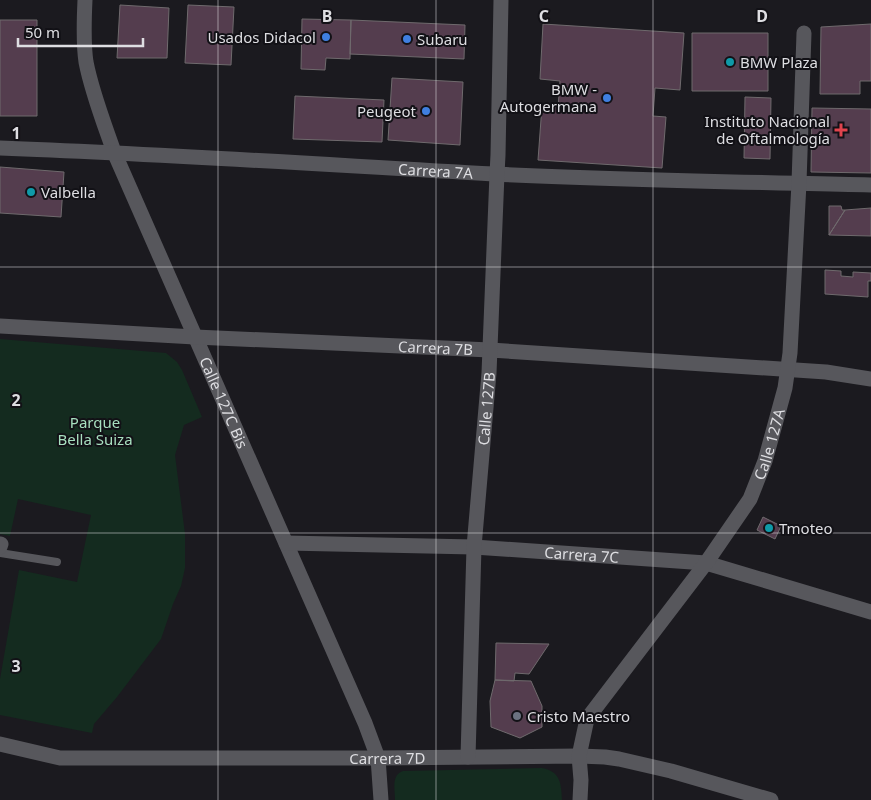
<svg xmlns="http://www.w3.org/2000/svg" width="871" height="800" font-family="'Noto Sans',sans-serif">
<rect width="100%" height="100%" fill="#1b1a1f"/>
<path fill="#142b1f" d="M0 339 166 353 177 362 182 370 202 417 184 425 175 455 185 534V568L181 586 173 604 161 639 117 697 94 724 92 733 0 715V679L19 570 77 582 91 515 18 499 10 536 0 534Z
M542 768C561 772 561 783 562 800H395C395 789 391 775 403 771Z"/>
<path fill="#543d4e" stroke="#6f6a6d" d="M120 5 169 8 167 58H117Z
M188 5 234 7 231 65 185 63Z
M302 19 351 20 350 59 326 58 325 70 301 69Z
M0 20H37V116H0Z
M351 20 465 25 464 59 350 54Z
M543 24 684 33 680 90 655 88 653 116 666 117 662 168 538 160 542 106 558 108 560 81 540 79Z
M871 24V81H860V94H820L821 27Z
M692 33H768V91H692Z
M392 78 463 82 460 145 388 140Z
M295 96 384 100 382 142 293 139Z
M745 97 771 98 770 159 744 158Z
M812 108 871 109V173L811 172Z
M0 167 64 172 61 217 0 213Z
M829 206H841L842 210H845L829 235Z
M871 208V236L829 235 845 210Z
M825 270 841 271V276L853 277V272L871 273V281H868V297L825 294Z
M763 517 781 526 775 539 757 530Z
M496 643 549 644 529 674 515 673 514 681 495 680Z
M495 680 531 681 542 706V727L520 738 491 727 490 701Z"/>
<g fill="none" stroke-linecap="round" stroke-linejoin="round">
<path stroke="#57575c" stroke-width="8" d="M0 553 57 562"/>
<g stroke="#57575c" stroke-width="15">
<path id="s1" d="M85 0C84 21 83 42 86 62 92 93 104 123 114 152L365 723 378 758 381 800"/>
<path id="s2" d="M0 148C165 154 330 165 494 174 620 180 745 182 871 185"/>
<path id="s3" d="M0 326 195 337 490 350 826 372 871 379"/>
<path id="s4" d="M286 543 474 547 706 563 871 612"/>
<path d="M0 547 1 544"/>
<path id="s5" d="M0 744 60 758H378L579 756 605 757 619 759 671 771 771 800"/>
<path id="s6" d="M468 757 474 547 489 373 497 174 498 155 501 0"/>
<path id="s7" d="M580 800 581 780 579 756 587 719 706 563 750 499 765 461 785 388 790 353 799 183 804 33"/>
</g>
</g>
<path fill="none" stroke="#dedee2" stroke-width="1" stroke-opacity="0.55" d="M218 0V800M436 0V800M653 0V800M0 267H871M0 533H871"/>
<g fill="#3f7fe0" stroke="#121116" stroke-width="2">
<circle cx="326" cy="37" r="5"/>
<circle cx="407" cy="39" r="5"/>
<circle cx="607" cy="98" r="5"/>
<circle cx="426" cy="111" r="5"/>
</g>
<g fill="#0f9aa8" stroke="#121116" stroke-width="2">
<circle cx="730" cy="62" r="5"/>
<circle cx="31" cy="192" r="5"/>
<circle cx="769" cy="528" r="5"/>
</g>
<path fill="#e0444e" stroke="#121116" stroke-width="2" d="M838.5 122.5h5v5h5v5h-5v5h-5v-5h-5v-5h5z"/>
<circle fill="#6b7280" stroke="#121116" stroke-width="2" cx="517" cy="716" r="5"/>
<g text-anchor="middle" dominant-baseline="central" stroke-width="4" stroke-linejoin="round" paint-order="stroke">
<g font-size="15" fill="#dedee2" stroke="#121116" text-anchor="start">
<text x="316" y="37" text-anchor="end">Usados Didacol</text>
<text x="417" y="39">Subaru</text>
<text x="740" y="62">BMW Plaza</text>
<text x="597" y="89" text-anchor="end">BMW -<tspan x="597" dy="17">Autogermana</tspan></text>
<text x="416" y="111" text-anchor="end">Peugeot</text>
<text x="830" y="121" text-anchor="end">Instituto Nacional<tspan x="830" dy="17">de Oftalmología</tspan></text>
<text x="41" y="192">Valbella</text>
<text x="779" y="528">Tmoteo</text>
<text x="527" y="716">Cristo Maestro</text>
</g>
<g font-size="15" fill="#dedee2" stroke="#121116">
<text stroke="none"><textPath href="#s2" startOffset="436">Carrera 7A</textPath></text>
<text stroke="none"><textPath href="#s3" startOffset="436">Carrera 7B</textPath></text>
<text stroke="none"><textPath href="#s1" startOffset="430">Calle 127C Bis</textPath></text>
<text stroke="none"><textPath href="#s6" startOffset="349">Calle 127B</textPath></text>
<text stroke="none"><textPath href="#s7" startOffset="414">Calle 127A</textPath></text>
<text stroke="none"><textPath href="#s4" startOffset="296">Carrera 7C</textPath></text>
<text stroke="none"><textPath href="#s5" startOffset="389">Carrera 7D</textPath></text>
</g>
<g font-size="15" fill="#a7dfbf" stroke="#121116">
<text x="95" y="422">Parque<tspan x="95" dy="17">Bella Suiza</tspan></text>
</g>
</g>
<g font-size="16" text-anchor="middle" font-weight="bold" fill="#dedee2" stroke="#121116" stroke-width="4" stroke-linejoin="round" paint-order="stroke">
<text x="327" y="22">B</text>
<text x="544" y="22">C</text>
<text x="762" y="22">D</text>
<text x="16" y="139">1</text>
<text x="16" y="406">2</text>
<text x="16" y="672">3</text>
</g>
<path d="M18 38v8h125v-8" fill="none" stroke="#dedee2" stroke-width="2.5"/>
<text x="25" y="38" font-size="15" fill="#dedee2" stroke="#121116" stroke-width="4" paint-order="stroke">50 m</text>
</svg>
